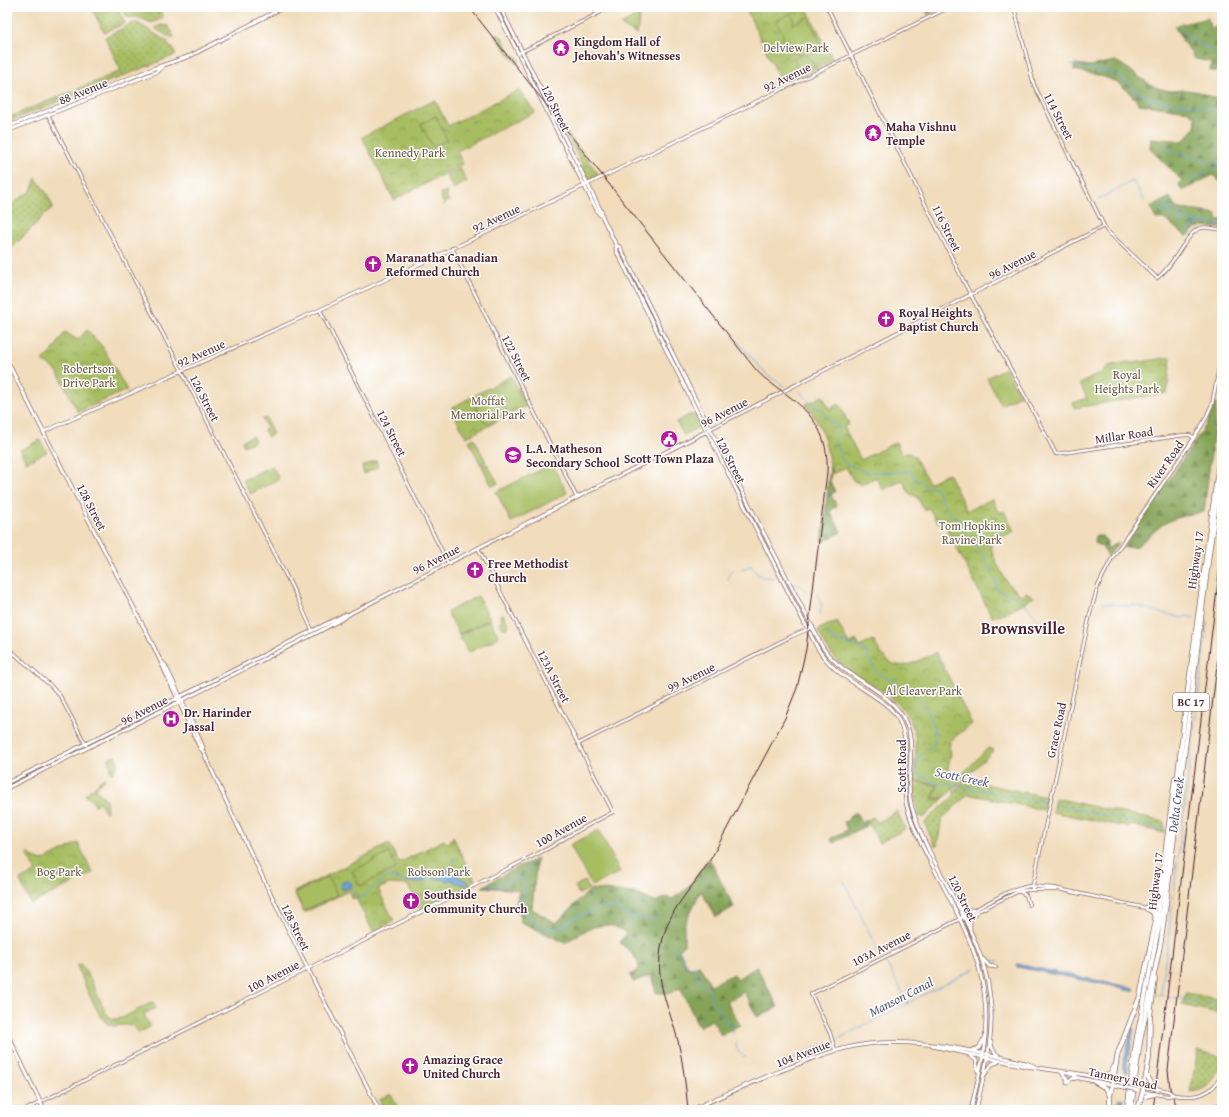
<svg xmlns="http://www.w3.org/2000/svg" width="1229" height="1117" font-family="'Gentium Book Plus',serif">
<defs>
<pattern id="grass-dots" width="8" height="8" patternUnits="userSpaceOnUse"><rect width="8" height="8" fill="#a7bd62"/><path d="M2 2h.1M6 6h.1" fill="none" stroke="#8a9951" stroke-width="1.8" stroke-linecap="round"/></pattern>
<pattern id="forest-firs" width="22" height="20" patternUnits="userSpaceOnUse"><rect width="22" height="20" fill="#85a458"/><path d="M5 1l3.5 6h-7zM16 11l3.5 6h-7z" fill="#6f8549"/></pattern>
<pattern id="park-crowns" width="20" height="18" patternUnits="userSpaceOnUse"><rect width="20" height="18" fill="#a7bd62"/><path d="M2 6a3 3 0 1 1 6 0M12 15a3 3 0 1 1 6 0" fill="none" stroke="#8a9951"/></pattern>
</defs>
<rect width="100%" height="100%" fill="#fff"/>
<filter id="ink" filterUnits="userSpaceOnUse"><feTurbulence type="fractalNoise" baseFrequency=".025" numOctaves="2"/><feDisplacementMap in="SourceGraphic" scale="8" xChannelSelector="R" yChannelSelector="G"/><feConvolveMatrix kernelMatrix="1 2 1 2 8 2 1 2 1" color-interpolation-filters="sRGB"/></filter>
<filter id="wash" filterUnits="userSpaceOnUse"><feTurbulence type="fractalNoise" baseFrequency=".012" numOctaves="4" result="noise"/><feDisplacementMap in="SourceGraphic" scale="16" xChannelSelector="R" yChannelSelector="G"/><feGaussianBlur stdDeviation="0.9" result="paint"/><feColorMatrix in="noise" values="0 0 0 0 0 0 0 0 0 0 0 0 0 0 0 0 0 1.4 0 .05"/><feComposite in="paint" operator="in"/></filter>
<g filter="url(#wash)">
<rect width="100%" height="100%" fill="#f1dcbb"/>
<path fill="url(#grass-dots)" stroke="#786e46" d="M91 7H119V12L125 23 106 32H104Z
M123 7H158L162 15V18L152 23 137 17 129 18 126 16Z
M133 23H138L168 42V46L173 48 176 55 7 122V118L121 71 105 37Z
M161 25 168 26 174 37 172 39 155 28Z
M496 33 502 37 512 56H517L520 61 517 64 495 36Z
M36 178 47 194 53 207 47 212 11 249 7 245V200L13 203 31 191Z
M689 415H694L699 425 697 428 684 435 676 422Z
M966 780 1047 797 1043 810 968 794 942 819 937 846 935 847 925 824 926 821 954 796V791Z
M912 781 937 786 932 799H943L924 818 921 816 918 817Z
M1055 798 1164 822V833L1130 825 1127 827 1052 812Z
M897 811 905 829 879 843 867 820 873 817 877 823Z
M1186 993 1222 1000V1014L1182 1005Z
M1198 1050 1220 1057C1221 1063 1220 1067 1217 1072 1211 1085 1204 1091 1190 1092Z
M391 1094 397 1106 390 1110H385L379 1100Z"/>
<path fill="url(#forest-firs)" stroke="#686242" d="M924 7H944L928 15Z
M1208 18 1210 28 1222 26V71H1210L1211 62 1195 59 1186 46 1174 26Z
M1115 61C1133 69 1145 86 1165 90 1171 92 1178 90 1184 90 1197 90 1210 96 1222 101V184L1213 175 1182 191 1179 184 1182 181 1152 151 1150 147 1151 138 1183 141 1195 128 1196 117 1187 111 1139 104C1118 77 1106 77 1074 70L1075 64 1090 66Z
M1170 197 1176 208 1217 214V219L1222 220V229C1206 226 1198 223 1187 237L1164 219H1156L1150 207Z
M1216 402V413L1204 512 1186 515 1171 520 1162 525 1136 547 1123 548 1206 425Z
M830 466 831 472 830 481 835 492 831 495 837 506 830 511 841 532 822 543Z
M1095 536H1102L1107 541V549L1119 542 1108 557 1102 547 1094 543Z
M856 812 861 822 866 820 868 825 833 843 830 839 847 830 844 822 848 820 850 816Z
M537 858 532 909 556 923 591 889 634 893 655 902 667 897 672 899 688 888 709 858 734 907 716 917 701 891 684 925V946L679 950 689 969 699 965 711 985 734 974 737 979 757 967 778 1007 757 1017 744 992 727 1002 740 1025 721 1035 712 1020 699 1027 680 988 671 993H656L651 975 633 982 630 975 639 969C638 957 629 950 620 943L626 933C623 931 619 928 615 927 597 921 579 934 565 943L521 922 516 904 519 890 482 887 519 866 531 862Z"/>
<path fill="url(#park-crowns)" stroke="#786e46" d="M745 7H806L833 60 783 86Z
M640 14 637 35 621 25Z
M519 90 535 112 457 151 463 164 394 200 362 137 435 100 448 126Z
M564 129 599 175 589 180Z
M447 192V199L449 200 448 202 444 205 440 193Z
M87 330 102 346 127 390 78 412 57 371 43 361 54 349 65 332 78 340Z
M1171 357 1167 393 1074 408 1073 403 1087 398 1080 384 1102 372 1108 366 1128 362 1133 363Z
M511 376 526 406 467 437 465 434H464L451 408Z
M823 396 829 409 839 404 849 424 844 427 861 460 896 442 902 455 908 452 915 457 929 483 948 473 967 511 992 499 999 513 1004 511 1014 531 990 543 995 560 1008 584 1023 596 1026 592 1034 597 1002 615 992 617 945 525 936 521 929 508 924 510 917 497 909 493 903 480 883 490 876 477 861 485 853 480 846 467 832 474C825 447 826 427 805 405Z
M266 418 273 434 268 437 264 430 267 428 262 419Z
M252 436 255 441 244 446 242 441Z
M40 440 47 452 26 462 20 450Z
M376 460 378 467 364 474 362 467Z
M501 614H503L508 623V628C503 629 501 627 499 623L502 621 500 617Z
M837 621 849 644 856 640 860 647 873 640C893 677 906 667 936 652L972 724 951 740 949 748 951 752 947 774 959 777 988 748 994 750 944 798H933L938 785 913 780C914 770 916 760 916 749 916 695 868 690 837 660 829 652 824 642 818 632L819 629Z
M115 756 119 763 112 774 110 772 111 766 107 759Z
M104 778 105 779 95 789 106 799 107 812H105L100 802 95 805 85 795Z
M453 836 460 852 476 882 420 909 408 885 389 884 378 889 394 921 374 931 372 930 356 898 353 899 348 891 304 913 294 892 389 844 399 863 444 840 447 843H449Z
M78 843 93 873 31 904 20 880 36 872 27 855 29 853 34 858 42 861Z
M81 964 91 980 106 1013 110 1017 114 1019 122 1018 153 1002 156 1008 144 1014 150 1027 138 1033 132 1025C125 1024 117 1027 110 1025 99 1022 82 978 77 966Z"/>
<path fill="#a7bd62" stroke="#786e46" d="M791 13 794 20 793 24 808 17 822 46 807 54 805 52C796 56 785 53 783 42 782 40 783 37 783 35 782 31 778 25 776 21Z
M801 55C809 55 811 60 815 66L801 73 793 58Z
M436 116 447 140 433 147 421 124Z
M460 168 467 182 453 189 446 175Z
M1005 368 1020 395 1001 405 987 378Z
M490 399C499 401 504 406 508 414L489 423 485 422 475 404 482 401Z
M474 438 486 462 481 465 469 441Z
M487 464 498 483 492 486 482 466Z
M552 464 567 493 511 522 496 492Z
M272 466 279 479 250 494 243 480Z
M478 596 490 619 459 634 447 612Z
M490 620 499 637 468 653 459 635Z
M599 830 620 872 592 886 570 845Z
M389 853 396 868 360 886 352 871Z
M328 877 337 895 304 911 295 893Z
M585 881 589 889 579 894 575 886Z
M430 890 432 896 434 898 424 903 422 897 420 895Z"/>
<path fill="#67a2d7" stroke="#586081" d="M453 869 458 877 468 881 469 883C462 886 456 883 452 880H449L447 882 446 880 435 879 434 878 441 877 443 875 442 874 448 870Z
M419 874 426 881 416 883 410 881 406 882 414 876Z
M348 880 351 883 352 887 345 889H342L340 884Z
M1017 964 1134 988V990L1133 991 1124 990 1123 988 1017 967Z
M1132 1028H1134L1130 1051 1127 1058 1128 1072 1126 1073 1124 1068V1059Z
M1119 1098 1123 1099 1124 1101 1123 1110H1116L1117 1103Z"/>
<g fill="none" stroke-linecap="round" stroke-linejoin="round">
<path stroke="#67a2d7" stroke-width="1" d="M1181 29 1192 40 1222 55
M1071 65 1113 73 1127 82 1139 94 1157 101 1201 106 1222 112
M1165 147C1184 156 1202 161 1222 163
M1190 180 1222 165
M1099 199 1133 181 1144 201
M1159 207 1171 208 1180 213 1182 218 1186 221
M1161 214 1168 211 1178 222 1186 221 1222 225
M1187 235 1193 226 1199 223
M735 339 766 374 784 386
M800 391C805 396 807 401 813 405 817 407 822 408 824 412 827 417 826 420 831 423L834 422 836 423 839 429 834 441C839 450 840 459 847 465 854 465 859 470 865 472H911L915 480H919L924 485 928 487H935L938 490 940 497 952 516 959 519 964 525 965 533 984 556 995 579 998 590C1006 596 1014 594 1021 600 1030 607 1033 617 1042 623
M741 569 751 566C754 569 756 574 760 576 763 578 773 577 779 579
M728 580 729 573 734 570
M795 584 799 585 809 593
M816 595 819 596 822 606 820 610V617
M1103 603 1127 606 1132 605 1182 618 1187 616 1195 618
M827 632 832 639 864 649 874 669 879 674 908 689 923 704 933 724 935 738 933 747 921 754 914 772 937 783H945L1044 802
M1055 804 1163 829
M451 869 455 858
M389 877 407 882
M424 879H435
M521 879 525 876 533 861
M844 881 880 955
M487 885C494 885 499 887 506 883 511 880 512 877 518 877 534 893 517 897 523 912L529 917 530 920 537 923 541 928 545 930 564 926 568 921 600 907 618 908 625 915 651 919 656 923
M351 888 357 898C366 899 372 884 382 882L384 879 388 877V876
M673 946 676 948 679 949 683 957 684 965 692 968 694 967 699 980 709 989 711 1000 721 1012V1016L727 1021 726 1023 731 1026 734 1034
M990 961H999
M886 962 908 1003
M1158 995 1199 1002 1222 1007
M1161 995 1207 623V621L1203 620
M736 1040C735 1049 739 1054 746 1058
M836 1040 974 969
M784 1062 831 1042"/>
</g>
</g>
<g filter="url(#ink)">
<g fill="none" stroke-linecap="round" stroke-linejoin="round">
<defs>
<path id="tertiary" d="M827 7 965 284 1056 454 1184 435H1190L1194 438
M1014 7 1034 85 1106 230 1157 278C1173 268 1186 233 1200 228 1207 226 1215 229 1222 230
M519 53 611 7
M48 115 165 338 297 597 312 630
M452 248 577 498
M320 310 448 563
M710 429 1104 226
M43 432 317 311 435 257 588 184 950 7
M7 647 50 685 60 696 86 745
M578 744 792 636 813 627
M1032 889 1090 614 1098 586 1112 558 1194 438 1205 420 1212 404 1222 353
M1020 892 1026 895 1029 905
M964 918 1017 892 1027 890H1056
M835 1050 830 1033 811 994 960 919 963 916 1008 892 1029 886 1054 888 1146 908
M1174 1095C1196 1098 1212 1096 1222 1074
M25 1110 549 848 570 835 613 812 478 548
M1216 1110 1217 1105 1222 1106"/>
<path id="secondary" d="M495 7 592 201 599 214 602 216
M500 7 602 213V216L616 245V250C683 382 748 516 817 647 834 677 866 687 890 708 918 738 898 772 907 807 916 838 934 868 949 897 977 951 993 992 983 1054 980 1073 975 1091 971 1110
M7 127 155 68 190 56 284 7
M7 131 156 72 162 67
M616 245 620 247 710 429 823 648C844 678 882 686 901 714 921 742 903 776 912 808 931 872 983 929 990 997 995 1035 984 1073 976 1110
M7 361 154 647 200 748 203 751C258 872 319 991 379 1110
M161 661 165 665 179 694 203 747 202 749
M7 783 346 614
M7 788 318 632 340 620 351 613 707 431
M958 906 965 910H973
M970 929V920L975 913
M983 959 989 966 996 967
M7 1033 44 1110
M991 1042C991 1047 994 1053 999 1056
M932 1046 1025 1066 1080 1074 1125 1083
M972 1050 979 1048 983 1040
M970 1056 976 1060 978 1071
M1061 1072 1067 1078V1083
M985 1074 992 1064 998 1062
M1071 1074 1079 1078 1124 1087
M1067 1083 1071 1079 1077 1078
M692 1110C720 1096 749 1084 778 1072 808 1060 836 1048 868 1044 921 1038 974 1051 1026 1063L1034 1066"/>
<path id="motorway" d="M1146 908 1153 912 1155 919
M1146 908 1154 906 1157 900
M1095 1077C1104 1077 1111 1076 1114 1067
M1095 1082 1106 1088 1110 1096
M1110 1110V1097L1118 1053 1140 996 1157 915 1175 778
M1127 1110 1136 1042 1162 910 1187 696 1222 440
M1131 1110 1140 1042 1161 941 1165 911 1209 554 1222 463
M1138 1110 1144 1086 1149 1058 1150 1016 1155 979"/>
</defs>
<use href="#tertiary" stroke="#84615d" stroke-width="4"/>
<use href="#secondary" stroke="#84615d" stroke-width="4.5"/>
<use href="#motorway" stroke="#84615d" stroke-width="5.5"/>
<use href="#tertiary" stroke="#fff" stroke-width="2.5"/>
<use href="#secondary" stroke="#fff" stroke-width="3"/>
<use href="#motorway" stroke="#fff" stroke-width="4"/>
<path stroke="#4a1f2b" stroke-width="1" d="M469 7 753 366C762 378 774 385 786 394 814 414 829 437 827 472L806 649 797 688 785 718 713 855C700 879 679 898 668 923 659 945 657 969 663 992 667 1008 674 1024 678 1041 683 1063 686 1087 688 1110
M1153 1110 1222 549
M1178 1110 1170 1088 1168 1070 1222 624
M1222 1110V1108"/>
<defs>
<path id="tertiary-bridge" d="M1146 1087 1156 1089
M1159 1089 1168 1091 1174 1095
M1145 1092 1167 1096 1174 1095"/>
<path id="secondary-bridge" d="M1125 1083 1137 1085
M1124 1087 1137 1090"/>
<path id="motorway-bridge" d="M1148 1077 1151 1083 1157 1089
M1146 1096 1155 1094"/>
</defs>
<use href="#tertiary-bridge" stroke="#84615d" stroke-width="4" stroke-linecap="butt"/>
<use href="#secondary-bridge" stroke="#84615d" stroke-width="4.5" stroke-linecap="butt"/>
<use href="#motorway-bridge" stroke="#84615d" stroke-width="5.5" stroke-linecap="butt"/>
<use href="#tertiary-bridge" stroke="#fff" stroke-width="2.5"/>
<use href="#secondary-bridge" stroke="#fff" stroke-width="3"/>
<use href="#motorway-bridge" stroke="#fff" stroke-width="4"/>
</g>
</g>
<defs>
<symbol id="temple-disc" viewBox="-11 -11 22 22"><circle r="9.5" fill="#b5179e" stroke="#fff"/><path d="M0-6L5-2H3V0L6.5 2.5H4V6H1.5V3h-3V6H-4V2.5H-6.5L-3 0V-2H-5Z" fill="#fff"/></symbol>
<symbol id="church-disc" viewBox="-11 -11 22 22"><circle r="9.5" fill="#b5179e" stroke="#fff"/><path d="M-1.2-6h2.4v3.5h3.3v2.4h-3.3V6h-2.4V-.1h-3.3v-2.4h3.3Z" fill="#fff"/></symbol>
<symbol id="civic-disc" viewBox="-11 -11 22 22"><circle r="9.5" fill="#b5179e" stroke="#fff"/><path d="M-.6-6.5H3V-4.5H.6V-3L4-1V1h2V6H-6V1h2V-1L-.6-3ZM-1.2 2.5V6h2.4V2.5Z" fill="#fff"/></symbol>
<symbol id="school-disc" viewBox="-11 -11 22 22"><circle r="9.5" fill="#b5179e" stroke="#fff"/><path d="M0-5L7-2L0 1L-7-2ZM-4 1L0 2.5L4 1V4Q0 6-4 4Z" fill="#fff"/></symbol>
<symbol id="hospital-disc" viewBox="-11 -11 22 22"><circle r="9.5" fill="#b5179e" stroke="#fff"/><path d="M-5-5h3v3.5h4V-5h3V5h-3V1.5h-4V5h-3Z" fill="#fff"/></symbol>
</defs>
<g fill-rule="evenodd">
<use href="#temple-disc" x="551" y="38" width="20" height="20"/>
<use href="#temple-disc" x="863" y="123" width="20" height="20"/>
<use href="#church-disc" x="363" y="254" width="20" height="20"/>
<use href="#church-disc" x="876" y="309" width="20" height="20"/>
<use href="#civic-disc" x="659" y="429" width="20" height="20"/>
<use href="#school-disc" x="503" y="445" width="20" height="20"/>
<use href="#church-disc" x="465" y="560" width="20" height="20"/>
<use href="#hospital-disc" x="161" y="709" width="20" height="20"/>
<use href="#church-disc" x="401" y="891" width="20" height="20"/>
<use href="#church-disc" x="400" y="1056" width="20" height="20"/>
</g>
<g text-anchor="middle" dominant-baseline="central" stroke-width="3" stroke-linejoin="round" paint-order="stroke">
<rect fill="#fff" stroke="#80626b" stroke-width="1" x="1173" y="693" width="36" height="18" rx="3"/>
<g font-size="11" font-weight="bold" fill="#4a1f2b">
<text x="1191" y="702">BC 17</text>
</g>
<g font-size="12" font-weight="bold" fill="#4a1f2b" stroke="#fff" text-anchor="start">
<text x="574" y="41">Kingdom Hall of<tspan x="574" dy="14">Jehovah's Witnesses</tspan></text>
<text x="886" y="126">Maha Vishnu<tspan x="886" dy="14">Temple</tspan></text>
<text x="386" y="257">Maranatha Canadian<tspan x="386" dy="14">Reformed Church</tspan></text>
<text x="899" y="312">Royal Heights<tspan x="899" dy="14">Baptist Church</tspan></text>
<text x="526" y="448">L.A. Matheson<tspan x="526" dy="14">Secondary School</tspan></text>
<text x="669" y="458" text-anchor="middle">Scott Town Plaza</text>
<text x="488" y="563">Free Methodist<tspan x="488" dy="14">Church</tspan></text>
<text x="184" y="712">Dr. Harinder<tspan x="184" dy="14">Jassal</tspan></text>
<text x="424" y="894">Southside<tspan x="424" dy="14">Community Church</tspan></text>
<text x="423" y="1059">Amazing Grace<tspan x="423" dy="14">United Church</tspan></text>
</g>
<g font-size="12" fill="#6b563e" stroke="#fff">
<text x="796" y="47">Delview Park</text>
<text x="410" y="152">Kennedy Park</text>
<text x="89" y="368">Robertson<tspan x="89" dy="14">Drive Park</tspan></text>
<text x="1127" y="374">Royal<tspan x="1127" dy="14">Heights Park</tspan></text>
<text x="488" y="400">Moffat<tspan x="488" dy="14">Memorial Park</tspan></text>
<text x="972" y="525">Tom Hopkins<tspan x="972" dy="14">Ravine Park</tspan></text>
<text x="924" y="690">Al Cleaver Park</text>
<text x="59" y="871">Bog Park</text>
<text x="439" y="871">Robson Park</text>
</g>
<g font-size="12" fill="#4a1f2b" stroke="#fff">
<text transform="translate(787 77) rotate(-26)">92 Avenue</text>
<text transform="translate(83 91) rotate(-22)">88 Avenue</text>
<text transform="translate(556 108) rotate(64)">120 Street</text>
<text transform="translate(1059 116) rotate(63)">114 Street</text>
<text transform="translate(496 218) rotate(-25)">92 Avenue</text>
<text transform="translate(947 228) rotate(64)">116 Street</text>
<text transform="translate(1012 264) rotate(-27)">96 Avenue</text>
<text transform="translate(201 353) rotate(-24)">92 Avenue</text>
<text transform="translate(517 358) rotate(63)">122 Street</text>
<text transform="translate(205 398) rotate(63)">126 Street</text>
<text transform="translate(724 412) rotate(-27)">96 Avenue</text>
<text transform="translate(392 433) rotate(63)">124 Street</text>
<text transform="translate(1124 435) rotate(-8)">Millar Road</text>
<text transform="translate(731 460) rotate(63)">120 Street</text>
<text transform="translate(1165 464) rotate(-55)">River Road</text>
<text transform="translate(92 507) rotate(63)">128 Street</text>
<text transform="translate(436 559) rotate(-27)">96 Avenue</text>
<text transform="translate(1195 560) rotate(-82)">Highway 17</text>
<text transform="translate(554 676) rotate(63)">123A Street</text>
<text transform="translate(691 677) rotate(-26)">99 Avenue</text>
<text transform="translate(144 710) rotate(-27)">96 Avenue</text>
<text transform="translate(1056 730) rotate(-78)">Grace Road</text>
<text transform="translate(901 766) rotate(-90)">Scott Road</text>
<text transform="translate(561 830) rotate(-29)">100 Avenue</text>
<text transform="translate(1155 881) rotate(-83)">Highway 17</text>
<text transform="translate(963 898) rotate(64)">120 Street</text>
<text transform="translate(296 927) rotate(64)">128 Street</text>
<text transform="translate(881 948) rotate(-27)">103A Avenue</text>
<text transform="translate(273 976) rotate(-27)">100 Avenue</text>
<text transform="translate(803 1053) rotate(-21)">104 Avenue</text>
<text transform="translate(1123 1078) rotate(12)">Tannery Road</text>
</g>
<g font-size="13" font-style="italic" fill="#575a78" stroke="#fff">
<text transform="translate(962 777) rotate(12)">Scott Creek</text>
<text transform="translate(1176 805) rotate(-83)">Delta Creek</text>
<text transform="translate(901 997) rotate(-27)">Manson Canal</text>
</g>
<g font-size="16" font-weight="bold" fill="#4a1f2b" stroke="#fff">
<text x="1023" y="628">Brownsville</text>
</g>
</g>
<rect width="1229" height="1117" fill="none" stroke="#fff" stroke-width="24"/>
</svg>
